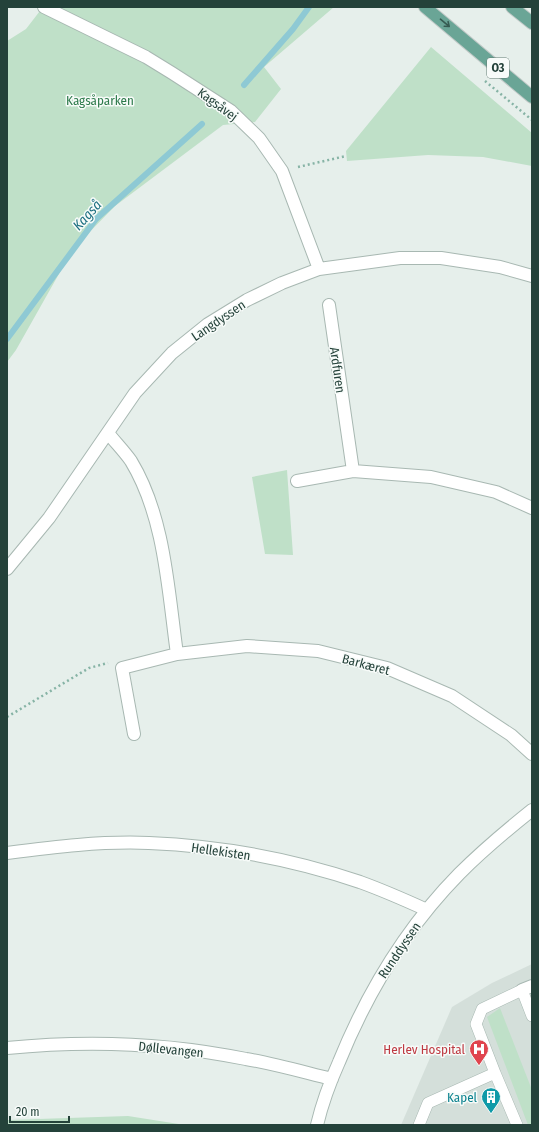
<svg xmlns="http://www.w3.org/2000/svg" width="539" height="1132" font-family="'Fira Sans Condensed',sans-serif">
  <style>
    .built { fill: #d4dfda }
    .green { fill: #bfe0c8 }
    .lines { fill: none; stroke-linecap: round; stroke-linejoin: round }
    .stream { stroke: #8ec9d4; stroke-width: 6 }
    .lane-casing { stroke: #a8b8b2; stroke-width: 12 }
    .street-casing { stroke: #a8b8b2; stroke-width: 14 }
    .primary-casing { stroke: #c2cac8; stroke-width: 14 }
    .path { stroke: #86b3a5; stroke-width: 2.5; stroke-dasharray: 2 3; stroke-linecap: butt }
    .lane { stroke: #fff; stroke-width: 11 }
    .street { stroke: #fff; stroke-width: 12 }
    .primary { stroke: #6aa596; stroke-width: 12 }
    .oneway { stroke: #365b51 }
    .labels { text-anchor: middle; stroke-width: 3; stroke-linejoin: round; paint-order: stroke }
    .shield { fill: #f7fbf9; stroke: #637a73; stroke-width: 1 }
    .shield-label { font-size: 12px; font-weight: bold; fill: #24423a }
    .park-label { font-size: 13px; fill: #2d7a4b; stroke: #f7fbf9 }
    .street-label { font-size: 13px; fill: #24423a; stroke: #f7fbf9 }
    .health-label { font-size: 13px; fill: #be3a42; stroke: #f7fbf9; text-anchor: end }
    .culture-label { font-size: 13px; fill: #0d838f; stroke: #f7fbf9; text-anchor: end }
    .water-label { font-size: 14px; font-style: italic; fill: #1c6f80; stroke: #f7fbf9 }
  </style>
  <rect width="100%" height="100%" fill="#e6efeb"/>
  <path class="built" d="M 532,964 L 532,1125 L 401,1125 L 452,1007 L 492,983 Z"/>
  <path class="green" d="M 43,7 L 334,7 L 264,67 L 281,89 L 255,122 L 223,125 L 115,206 L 73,249 L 16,350 L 7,362 L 7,41 L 26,29 Z
    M 431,47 L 532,133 L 532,166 L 483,157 L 428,155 L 347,161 L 346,151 Z
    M 287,470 L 293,555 L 265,554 L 252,477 Z
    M 500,1008 L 532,1090 L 532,1125 L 528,1125 L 487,1017 Z
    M 128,1116 L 185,1125 L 7,1125 L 8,1120 Z"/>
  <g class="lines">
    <path class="stream" d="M 244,85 L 293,29 L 309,7
      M 7,339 L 96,219 L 202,124"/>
    <g class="lane-casing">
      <path id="lane" d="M 495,1073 L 517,1125
        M 419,1125 L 428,1103 L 495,1073 L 476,1024 L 482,1009 L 522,990 L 532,1016"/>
    </g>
    <g class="street-casing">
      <path id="street" d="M 44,7 L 146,57 L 172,73 L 231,111 L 259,138 L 282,171 L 319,269
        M 329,305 L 353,471
        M 108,433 C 115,442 124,451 131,461 C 165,517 168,590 177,654
        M 297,481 L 353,471 L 431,477 L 496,492 L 532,508
        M 7,569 L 49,518 L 135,393 L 172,353 L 208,324 L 247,300 L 282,283 L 319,269 L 400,258 L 441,258 L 500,267 L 532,276
        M 134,734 L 122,668 L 177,654 L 247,646 L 318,651 L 387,668 L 452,696 L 511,735 L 532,754
        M 7,853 C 54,847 101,841 149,843 C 221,846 292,859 360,882 C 382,890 405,900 427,910
        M 522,990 L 532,986
        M 7,1048 C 86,1040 168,1043 246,1059 C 275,1064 303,1072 332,1079
        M 317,1125 C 322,1104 330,1082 339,1062 C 367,993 407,927 459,874 C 482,851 507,830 532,810"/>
    </g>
    <g class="primary-casing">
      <path id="primary" d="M 425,7 L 532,97
        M 512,7 L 532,23"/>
    </g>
    <path class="path" d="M 485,81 L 532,120
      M 298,167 L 346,156
      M 7,717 L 89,668 L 108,663"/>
    <use href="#lane" class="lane"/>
    <use href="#street" class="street"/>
    <use href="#primary" class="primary"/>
  </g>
  <defs><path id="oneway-shaft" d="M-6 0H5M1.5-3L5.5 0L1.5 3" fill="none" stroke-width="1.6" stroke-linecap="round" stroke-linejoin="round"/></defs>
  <use class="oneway" href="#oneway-shaft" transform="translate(445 23) rotate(40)"/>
  <defs>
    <g id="hospital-pin" transform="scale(1)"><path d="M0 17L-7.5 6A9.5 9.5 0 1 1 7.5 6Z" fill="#e0444e" stroke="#f7fbf9"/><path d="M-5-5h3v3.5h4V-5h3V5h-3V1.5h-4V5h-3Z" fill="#fff"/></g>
    <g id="building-pin" transform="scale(1)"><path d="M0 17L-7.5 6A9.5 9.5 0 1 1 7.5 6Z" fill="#0f9aa8" stroke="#f7fbf9"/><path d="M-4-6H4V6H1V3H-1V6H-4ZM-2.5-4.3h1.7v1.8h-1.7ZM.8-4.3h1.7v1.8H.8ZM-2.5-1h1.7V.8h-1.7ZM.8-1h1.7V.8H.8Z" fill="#fff"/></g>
  </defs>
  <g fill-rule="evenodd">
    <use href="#hospital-pin" x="479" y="1049"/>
    <use href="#building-pin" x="491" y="1097"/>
  </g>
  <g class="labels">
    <rect class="shield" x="487" y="58" width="22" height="20" rx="3"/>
    <g class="shield-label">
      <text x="498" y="72">O3</text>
    </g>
    <g class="park-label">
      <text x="100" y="105">Kagsåparken</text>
    </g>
    <g class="street-label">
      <text transform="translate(218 104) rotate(36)" y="5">Kagsåvej</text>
      <text transform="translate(218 320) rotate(-34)" y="5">Langdyssen</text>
      <text transform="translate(338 370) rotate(82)" y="5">Ardfuren</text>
      <text transform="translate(366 664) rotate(15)" y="5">Barkæret</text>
      <text transform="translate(221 851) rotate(8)" y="5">Hellekisten</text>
      <text transform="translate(399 950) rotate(-56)" y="5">Runddyssen</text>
      <text transform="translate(171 1049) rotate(6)" y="5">Døllevangen</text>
    </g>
    <g class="health-label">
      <text x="465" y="1054">Herlev Hospital</text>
    </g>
    <g class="culture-label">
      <text x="477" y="1102">Kapel</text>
    </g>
    <g class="water-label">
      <text transform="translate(87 215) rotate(-48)" y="5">Kagså</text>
    </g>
  </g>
  <rect width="539" height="1132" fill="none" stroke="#24423a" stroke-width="16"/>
  <path d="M10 1116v6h59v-6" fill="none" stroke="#24423a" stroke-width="2"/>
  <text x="16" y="1116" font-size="12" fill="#24423a" stroke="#f7fbf9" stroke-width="3" paint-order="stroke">20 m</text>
</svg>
